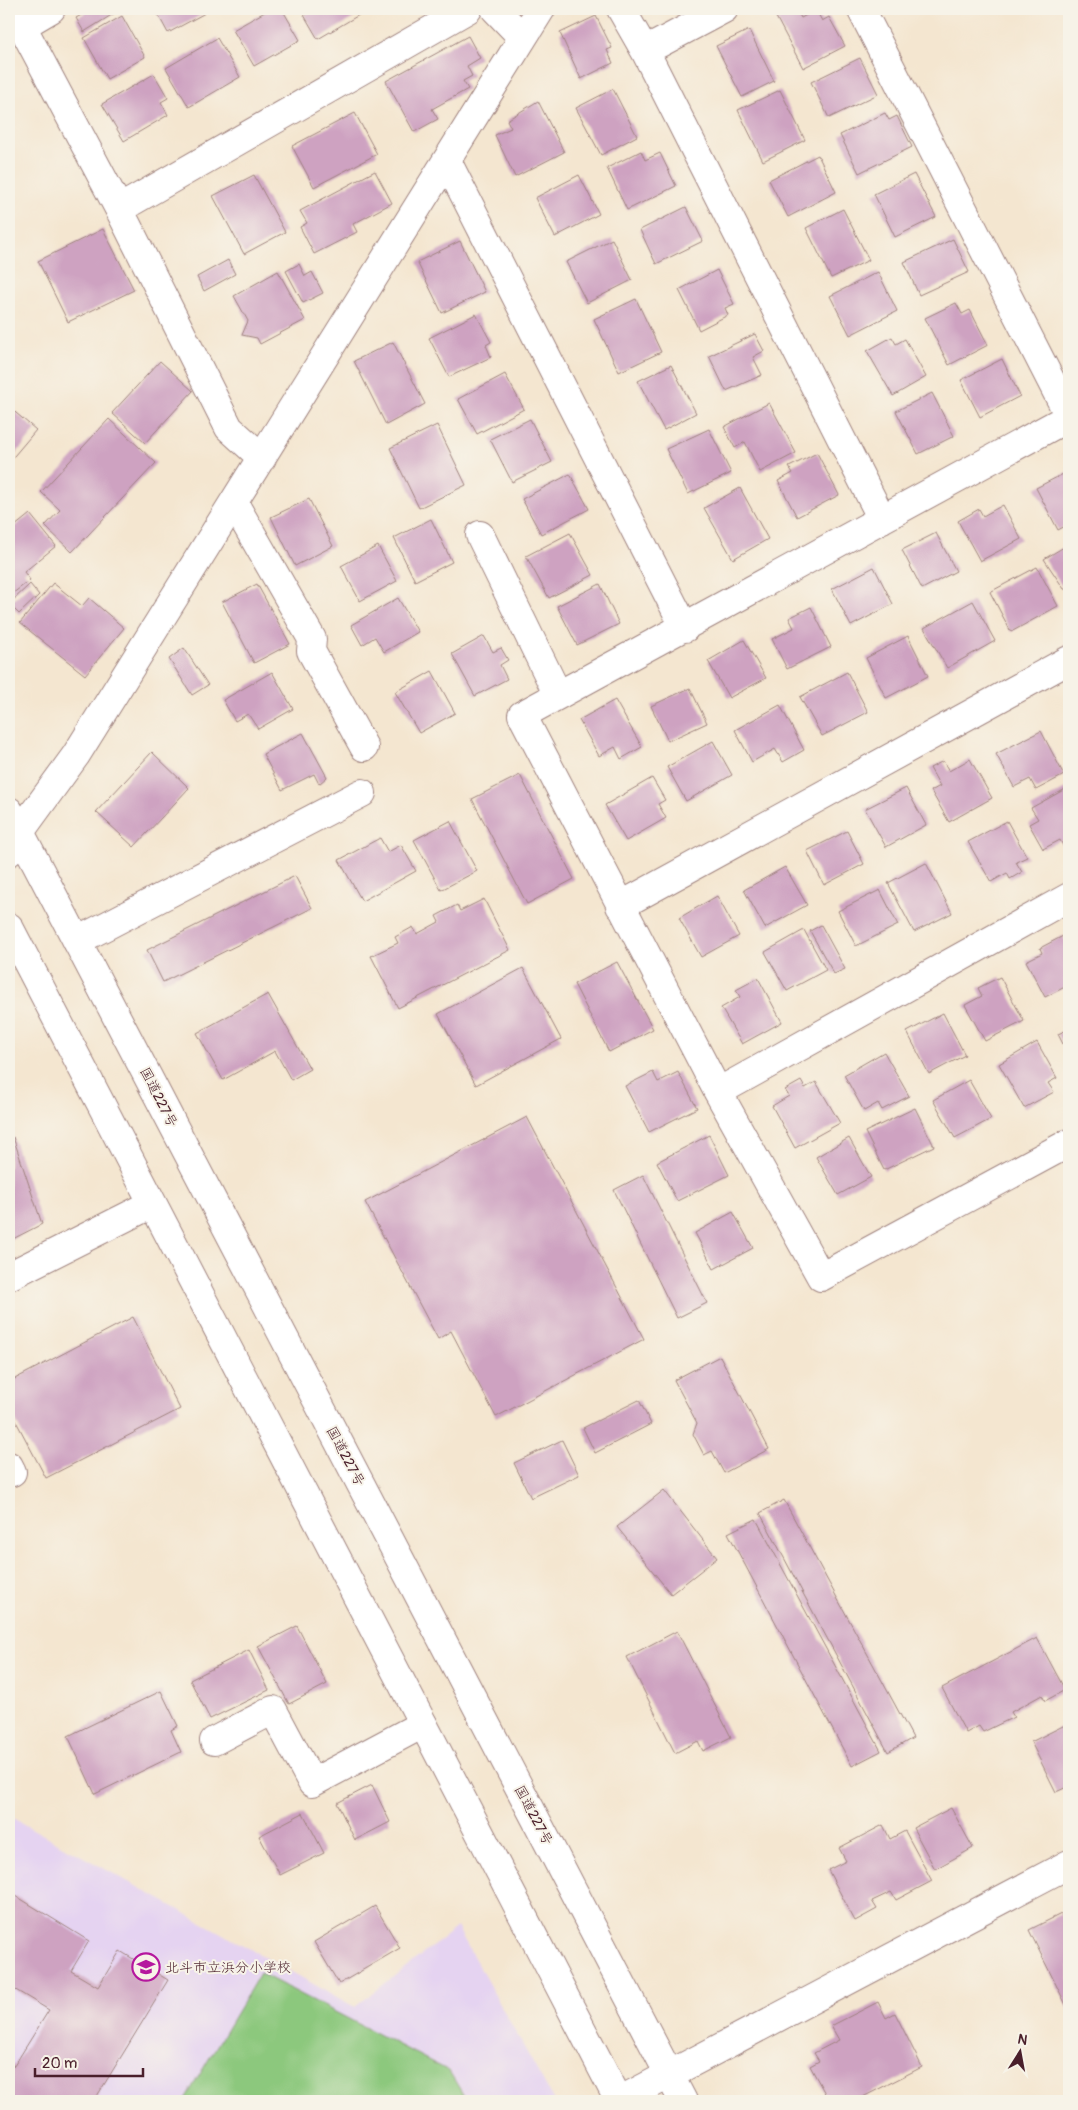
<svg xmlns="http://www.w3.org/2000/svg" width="1078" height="2110" font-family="Pangolin,'Klee One',sans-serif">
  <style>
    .built { fill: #e5d3f1 }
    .green { fill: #8cc87d; stroke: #6b7454 }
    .building { fill: #cea2c1 }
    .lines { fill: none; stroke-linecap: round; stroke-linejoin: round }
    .minor-casing { stroke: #9f827e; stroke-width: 30 }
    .highway-casing { stroke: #9f827e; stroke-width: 30 }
    .minor { stroke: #fff; stroke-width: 28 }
    .highway { stroke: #fff; stroke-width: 28 }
    .labels { text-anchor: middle; stroke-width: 4; stroke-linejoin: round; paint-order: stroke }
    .street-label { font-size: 14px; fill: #4a1f2b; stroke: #f7f3e8 }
    .poi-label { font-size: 14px; fill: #4a1f2b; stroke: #f7f3e8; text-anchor: start }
  </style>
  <rect width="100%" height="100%" fill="#f7f3e8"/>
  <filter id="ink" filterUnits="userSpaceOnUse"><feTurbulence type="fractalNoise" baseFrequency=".02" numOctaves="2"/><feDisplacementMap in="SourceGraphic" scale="10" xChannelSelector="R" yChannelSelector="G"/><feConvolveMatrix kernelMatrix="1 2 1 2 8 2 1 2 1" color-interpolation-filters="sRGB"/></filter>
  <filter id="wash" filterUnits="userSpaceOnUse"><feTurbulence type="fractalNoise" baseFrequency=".0096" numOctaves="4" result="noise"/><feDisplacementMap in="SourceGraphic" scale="20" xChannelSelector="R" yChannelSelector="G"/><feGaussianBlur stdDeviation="1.12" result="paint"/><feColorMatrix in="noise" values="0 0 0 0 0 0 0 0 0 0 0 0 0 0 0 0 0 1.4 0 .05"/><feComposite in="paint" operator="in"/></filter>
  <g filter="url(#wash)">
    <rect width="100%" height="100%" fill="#f4e6d0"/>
    <path class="built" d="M 9,1816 L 355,2007 L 457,1927 L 554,2101 L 9,2101 Z"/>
    <path class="green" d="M 260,1973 L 449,2071 L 467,2101 L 184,2101 Z"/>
    <g id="blocks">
      <path class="building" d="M 92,9 L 116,9 L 118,11 L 84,32 L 76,18 Z
        M 155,9 L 203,9 L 205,13 L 168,33 Z
        M 270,9 L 282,9 L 300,40 L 254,66 L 233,30 Z
        M 311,9 L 369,9 L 318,39 L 304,15 L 312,11 Z
        M 792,9 L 796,9 L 801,18 L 816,10 L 822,21 L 829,17 L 845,46 L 803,68 L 776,17 Z
        M 122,16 L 145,57 L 107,79 L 84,38 Z
        M 596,16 L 612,48 L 607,50 L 613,63 L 581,79 L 560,33 Z
        M 749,30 L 774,81 L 742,97 L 716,46 Z
        M 468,36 L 480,58 L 467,66 L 472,76 L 463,81 L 468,89 L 432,109 L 438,119 L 414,132 L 386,81 Z
        M 217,38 L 240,77 L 189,107 L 166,68 Z
        M 860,58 L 878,94 L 829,118 L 811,82 Z
        M 154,74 L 168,98 L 161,102 L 168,115 L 124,141 L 102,104 Z
        M 613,89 L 637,136 L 601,155 L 576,108 Z
        M 780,90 L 805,140 L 763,161 L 738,110 Z
        M 538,101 L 564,152 L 515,177 L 495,135 L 511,128 L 507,120 Z
        M 355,113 L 377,154 L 314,187 L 292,146 Z
        M 885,113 L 889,120 L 897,116 L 912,147 L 859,173 L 840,135 Z
        M 641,151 L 645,160 L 660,153 L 676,186 L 627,210 L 607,168 Z
        M 818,155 L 836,192 L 788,217 L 769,180 Z
        M 375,171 L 392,203 L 353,224 L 357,232 L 314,254 L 300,227 L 307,223 L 300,211 Z
        M 914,174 L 936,217 L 895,237 L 874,194 Z
        M 254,175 L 285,232 L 244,254 L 213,196 Z
        M 579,175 L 599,214 L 555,237 L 535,198 Z
        M 686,207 L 703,241 L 656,264 L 640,230 Z
        M 843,209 L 869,260 L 831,278 L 806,228 Z
        M 103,229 L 134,290 L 68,322 L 38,261 Z
        M 612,239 L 632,280 L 587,303 L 566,262 Z
        M 953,239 L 969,272 L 919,295 L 904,262 Z
        M 460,241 L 485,292 L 442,313 L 417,262 Z
        M 228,260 L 235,274 L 204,291 L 197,277 Z
        M 299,264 L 305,276 L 312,272 L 323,293 L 303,303 L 286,271 Z
        M 717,270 L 734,304 L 725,308 L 728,315 L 699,330 L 679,290 Z
        M 278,271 L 305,320 L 260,344 L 257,338 L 242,335 L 248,321 L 234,296 Z
        M 878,272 L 897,311 L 850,335 L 830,296 Z
        M 636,299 L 661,352 L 619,372 L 594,319 Z
        M 956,303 L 962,314 L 970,310 L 988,345 L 949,365 L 925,318 Z
        M 476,314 L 491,342 L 486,345 L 491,357 L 449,377 L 429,338 Z
        M 755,334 L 764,351 L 753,357 L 762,375 L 726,391 L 709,356 Z
        M 892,337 L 896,344 L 905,339 L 926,377 L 893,396 L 867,351 Z
        M 393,342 L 425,404 L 386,425 L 354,361 Z
        M 1002,359 L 1020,396 L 980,417 L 961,380 Z
        M 160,361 L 193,391 L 145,443 L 112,413 Z
        M 671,365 L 696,413 L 664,430 L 638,381 Z
        M 505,374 L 524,409 L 477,434 L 458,399 Z
        M 932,393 L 954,436 L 918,454 L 896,411 Z
        M 769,403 L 796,453 L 760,472 L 745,442 L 735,448 L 724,427 Z
        M 9,407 L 36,430 L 9,462 Z
        M 109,419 L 156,463 L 72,552 L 45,526 L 60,510 L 41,492 Z
        M 530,419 L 552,462 L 512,482 L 490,439 Z
        M 437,425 L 466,485 L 419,508 L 390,448 Z
        M 709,429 L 731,473 L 688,494 L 666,449 Z
        M 817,453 L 839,495 L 797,517 L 778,481 L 793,473 L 789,467 Z
        M 1067,472 L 1069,477 L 1069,524 L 1058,530 L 1036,488 Z
        M 570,474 L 589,509 L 541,534 L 522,499 Z
        M 740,488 L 768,539 L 733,559 L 704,508 Z
        M 309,499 L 333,546 L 295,566 L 271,517 Z
        M 1003,505 L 1021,539 L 980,561 L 958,521 L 979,509 L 983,516 Z
        M 30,514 L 56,546 L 24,572 L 30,580 L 12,594 L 9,590 L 9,531 Z
        M 431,519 L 452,562 L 415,581 L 394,538 Z
        M 570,533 L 593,575 L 549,598 L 526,556 Z
        M 936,533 L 956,571 L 922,589 L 902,550 Z
        M 1069,544 L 1069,590 L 1064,589 L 1044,559 Z
        M 378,546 L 397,581 L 360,601 L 341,566 Z
        M 874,567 L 893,604 L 851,626 L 832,589 Z
        M 1037,567 L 1058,606 L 1011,632 L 990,592 Z
        M 53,583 L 82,606 L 89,598 L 124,628 L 85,675 L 20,623 Z
        M 30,584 L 39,595 L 19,614 L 9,604 Z
        M 257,584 L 290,644 L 254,663 L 222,602 Z
        M 600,584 L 619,624 L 577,645 L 557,606 Z
        M 398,598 L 418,632 L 384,652 L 375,637 L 362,645 L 351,625 Z
        M 973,601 L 995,641 L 947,668 L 924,628 Z
        M 811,607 L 831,647 L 787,669 L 772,639 L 794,628 L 789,618 Z
        M 484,636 L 493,652 L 501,648 L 508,660 L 500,665 L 507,679 L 475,696 L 452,654 Z
        M 908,636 L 928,676 L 886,698 L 866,658 Z
        M 744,640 L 766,678 L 729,698 L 708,661 Z
        M 184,648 L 208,685 L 192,695 L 169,659 Z
        M 432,671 L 455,713 L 419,733 L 395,692 Z
        M 272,672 L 293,709 L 258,729 L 248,714 L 235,721 L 223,700 Z
        M 847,672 L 868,712 L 822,736 L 800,697 Z
        M 690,688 L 707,723 L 668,741 L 651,706 Z
        M 615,700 L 642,747 L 621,759 L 615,747 L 599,756 L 579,720 Z
        M 780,705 L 804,750 L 783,762 L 775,749 L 752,762 L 735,730 Z
        M 1041,731 L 1064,775 L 1036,790 L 1030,779 L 1014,787 L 996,754 Z
        M 303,733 L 327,777 L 319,784 L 314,774 L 282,790 L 263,754 Z
        M 713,741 L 732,775 L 686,801 L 667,767 Z
        M 152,752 L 189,788 L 134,847 L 96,812 Z
        M 970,759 L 992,798 L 949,822 L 931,791 L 940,786 L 930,768 L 943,761 L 949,771 Z
        M 520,775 L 574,879 L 527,904 L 472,799 Z
        M 652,778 L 665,800 L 658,804 L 666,818 L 626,841 L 605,805 Z
        M 1069,787 L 1069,857 L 1060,840 L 1043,849 L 1029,824 L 1038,819 L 1031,808 Z
        M 906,788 L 926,825 L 886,847 L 865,809 Z
        M 450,821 L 477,871 L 441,890 L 414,840 Z
        M 1007,821 L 1027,857 L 1016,862 L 1022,872 L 1010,879 L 1007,873 L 991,882 L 968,842 Z
        M 847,831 L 864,864 L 824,885 L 807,851 Z
        M 380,838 L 388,852 L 401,845 L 416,871 L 362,901 L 339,860 Z
        M 926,863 L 952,913 L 914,932 L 888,883 Z
        M 785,867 L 807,905 L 765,928 L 744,890 Z
        M 295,876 L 312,908 L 163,982 L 147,950 Z
        M 880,890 L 898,925 L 856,946 L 838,911 Z
        M 717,896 L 739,936 L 701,957 L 679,918 Z
        M 484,899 L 510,950 L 398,1008 L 371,956 L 398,943 L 395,937 L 413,927 L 417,934 L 439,922 L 436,916 L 457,905 L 460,911 Z
        M 821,925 L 845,969 L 834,974 L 810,931 Z
        M 804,930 L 826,970 L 787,991 L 765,952 Z
        M 1063,936 L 1069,947 L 1069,985 L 1045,997 L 1026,961 L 1042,953 L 1040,948 Z
        M 617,962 L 653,1029 L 609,1052 L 574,984 Z
        M 523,968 L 561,1039 L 476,1085 L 438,1014 Z
        M 1000,977 L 1024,1021 L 985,1041 L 965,1005 L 982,996 L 978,988 Z
        M 758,978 L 782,1022 L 742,1044 L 721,1008 L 740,997 L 736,990 Z
        M 268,994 L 310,1069 L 291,1080 L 275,1051 L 223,1080 L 197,1033 Z
        M 943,1013 L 965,1055 L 929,1074 L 907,1032 Z
        M 1069,1029 L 1069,1056 L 1058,1034 Z
        M 1037,1042 L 1057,1078 L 1048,1083 L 1054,1092 L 1024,1108 L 999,1064 Z
        M 884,1052 L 909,1096 L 882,1110 L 878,1103 L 864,1111 L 844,1075 Z
        M 653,1072 L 658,1082 L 678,1072 L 697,1108 L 649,1132 L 625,1086 Z
        M 969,1080 L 991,1119 L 955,1138 L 933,1100 Z
        M 801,1081 L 805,1088 L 816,1082 L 840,1123 L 795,1148 L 772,1106 L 789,1096 L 785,1090 Z
        M 915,1108 L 934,1146 L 884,1170 L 865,1132 Z
        M 527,1117 L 644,1339 L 496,1417 L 451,1331 L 438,1339 L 365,1202 Z
        M 709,1135 L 729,1175 L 677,1201 L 657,1162 Z
        M 13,1137 L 42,1224 L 9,1241 L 9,1140 Z
        M 849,1138 L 871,1177 L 838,1195 L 816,1157 Z
        M 643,1175 L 707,1303 L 677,1318 L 614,1190 Z
        M 733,1212 L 753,1248 L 714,1269 L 695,1233 Z
        M 133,1317 L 180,1409 L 46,1478 L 9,1408 L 9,1382 Z
        M 720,1356 L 769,1449 L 724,1473 L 712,1451 L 704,1455 L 693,1434 L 697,1423 L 674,1380 Z
        M 639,1400 L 651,1424 L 595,1453 L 583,1428 Z
        M 562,1440 L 579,1475 L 531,1498 L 514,1463 Z
        M 664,1490 L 717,1558 L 671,1594 L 617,1527 Z
        M 784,1500 L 913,1738 L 888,1752 L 760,1513 Z
        M 756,1519 L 881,1751 L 852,1766 L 728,1533 Z
        M 297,1626 L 327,1684 L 289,1704 L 258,1646 Z
        M 677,1631 L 731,1737 L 703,1751 L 698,1741 L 675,1753 L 627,1657 Z
        M 1037,1638 L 1065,1690 L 1045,1701 L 1042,1695 L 1011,1712 L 1014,1717 L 983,1732 L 979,1726 L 966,1733 L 942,1688 Z
        M 249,1650 L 269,1690 L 210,1719 L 190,1680 Z
        M 161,1691 L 178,1726 L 171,1730 L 181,1752 L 95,1794 L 68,1736 Z
        M 1069,1723 L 1069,1786 L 1056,1792 L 1031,1742 Z
        M 372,1785 L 390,1822 L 355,1840 L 337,1803 Z
        M 951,1808 L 973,1848 L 935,1869 L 913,1828 Z
        M 303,1813 L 324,1853 L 280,1875 L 259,1836 Z
        M 883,1825 L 890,1839 L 905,1831 L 932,1881 L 896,1900 L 891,1892 L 872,1901 L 877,1909 L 855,1921 L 828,1870 L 846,1861 L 839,1848 Z
        M 16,1896 L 89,1941 L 71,1971 L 98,1987 L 120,1951 L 168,1980 L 94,2101 L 9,2101 L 9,2062 L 14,2066 L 49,2010 L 9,1986 L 9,1908 Z
        M 375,1906 L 400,1948 L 339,1984 L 314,1942 Z
        M 1061,1914 L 1069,1930 L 1069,2011 L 1029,1930 Z
        M 878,2002 L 886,2018 L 895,2013 L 922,2067 L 855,2101 L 840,2101 L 837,2095 L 828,2099 L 810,2066 L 819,2061 L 814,2053 L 839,2040 L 831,2026 Z"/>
    </g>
  </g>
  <g filter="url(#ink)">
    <use href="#blocks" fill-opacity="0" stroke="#9f827e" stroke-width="1"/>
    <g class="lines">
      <g class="minor-casing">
        <path id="minor" d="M 13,9 L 119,209 L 229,428 L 262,458
          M 495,9 L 522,37
          M 621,9 L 645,51 L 882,519
          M 861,9 L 1069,416
          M 22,26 L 51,9
          M 645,51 L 724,9
          M 447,161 L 685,628
          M 119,209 L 468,9
          M 1069,417 L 522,715 L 718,1092 L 821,1277 L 1069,1143
          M 234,503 L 312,639 L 311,651 L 364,747
          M 480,535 L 558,695
          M 9,852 L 20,832 L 76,755 L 541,9
          M 620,906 L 1069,660
          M 77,941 L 362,793
          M 718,1092 L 1069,897
          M 9,1276 L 152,1204
          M 9,1466 L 12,1472
          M 214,1741 L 273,1710 L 312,1783 L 423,1724
          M 619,2101 L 1069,1864"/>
      </g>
      <g class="highway-casing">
        <path id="highway" d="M 9,811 L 683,2101
          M 9,927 L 619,2101"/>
      </g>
      <use href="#minor" class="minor"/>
      <use href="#highway" class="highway"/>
    </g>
  </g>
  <defs>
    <g id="school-ring" transform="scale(1.4375)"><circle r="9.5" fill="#f7f3e8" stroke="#b5179e" stroke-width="1.5"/><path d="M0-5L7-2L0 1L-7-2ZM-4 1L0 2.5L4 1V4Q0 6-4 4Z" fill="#b5179e"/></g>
  </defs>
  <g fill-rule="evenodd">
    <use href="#school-ring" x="146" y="1967"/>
  </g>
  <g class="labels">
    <g class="street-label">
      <text transform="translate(159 1097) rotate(63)" y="5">国道227号</text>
      <text transform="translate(346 1456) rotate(62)" y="5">国道227号</text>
      <text transform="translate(534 1815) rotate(62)" y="5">国道227号</text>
    </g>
    <g class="poi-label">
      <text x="165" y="1972">北斗市立浜分小学校</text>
    </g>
  </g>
  <rect width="1078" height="2110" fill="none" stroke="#f7f3e8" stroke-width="30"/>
  <g transform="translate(1020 2052) rotate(11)" stroke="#f7f3e8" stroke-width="4" paint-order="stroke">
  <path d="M0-4L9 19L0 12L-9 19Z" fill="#4a1f2b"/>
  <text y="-8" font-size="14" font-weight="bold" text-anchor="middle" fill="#4a1f2b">N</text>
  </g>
  <path d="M35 2068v8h108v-8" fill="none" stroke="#4a1f2b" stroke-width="2.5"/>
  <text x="42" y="2068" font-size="15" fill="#4a1f2b" stroke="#f7f3e8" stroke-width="4" paint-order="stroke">20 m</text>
</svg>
